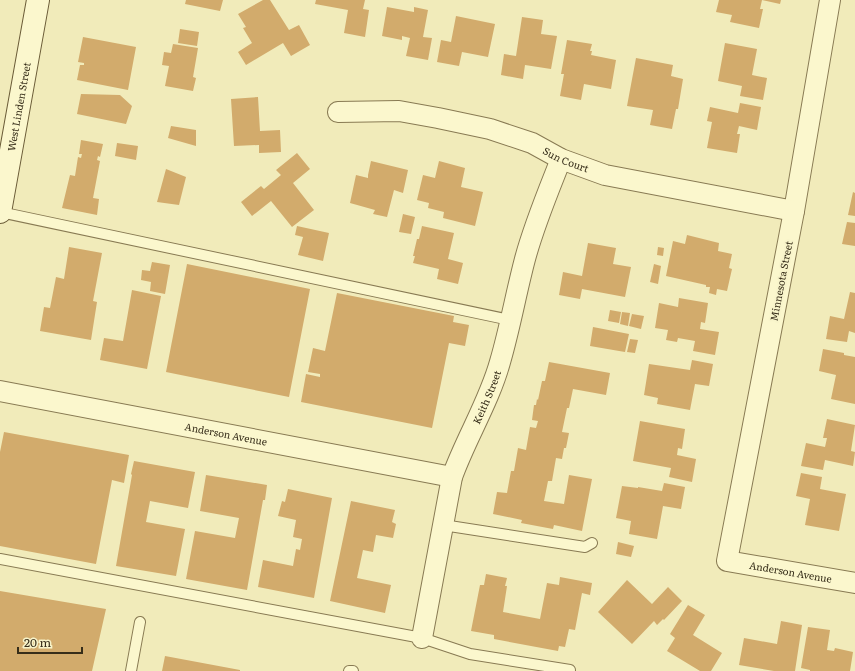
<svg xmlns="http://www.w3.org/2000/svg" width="855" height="671" font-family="Literata,serif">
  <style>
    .building { fill: #d2ab6c }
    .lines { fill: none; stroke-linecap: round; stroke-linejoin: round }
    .lane-casing { stroke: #887a53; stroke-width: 12 }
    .street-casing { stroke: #887a53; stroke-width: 22 }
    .secondary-casing { stroke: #6a5b37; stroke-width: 24 }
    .lane { stroke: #fbf7cd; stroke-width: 10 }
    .street { stroke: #fbf7cd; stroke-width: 20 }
    .secondary { stroke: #fbf7cd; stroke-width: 22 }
    .labels { text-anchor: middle; stroke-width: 4; stroke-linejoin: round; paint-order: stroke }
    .street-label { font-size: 10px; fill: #362d19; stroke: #f8f4ca }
  </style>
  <rect width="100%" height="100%" fill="#f1ebba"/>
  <path class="building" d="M 186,0 L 223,0 L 220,11 L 185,4 Z
    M 263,0 L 270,0 L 289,30 L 299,25 L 310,45 L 291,56 L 283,43 L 246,65 L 238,52 L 252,43 L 243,28 L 246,27 L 238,14 Z
    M 316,0 L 365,0 L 363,9 L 369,10 L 365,37 L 344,33 L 348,10 L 315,4 Z
    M 719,0 L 762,0 L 760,9 L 763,9 L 759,28 L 730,22 L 732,15 L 716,12 Z
    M 762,0 L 781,0 L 780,4 Z
    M 387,7 L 414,12 L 414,7 L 428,10 L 423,37 L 432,38 L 428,60 L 406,56 L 410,38 L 402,36 L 402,40 L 382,36 Z
    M 456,16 L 495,24 L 488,57 L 462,52 L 459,66 L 437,62 L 441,40 L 451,42 Z
    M 522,17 L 543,20 L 541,34 L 557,36 L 551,69 L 525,65 L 523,79 L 501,75 L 504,54 L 516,56 Z
    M 180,29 L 199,32 L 197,46 L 178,43 Z
    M 83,37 L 136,47 L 128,90 L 77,80 L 80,65 L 84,65 L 84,63 L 78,62 Z
    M 567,40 L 592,44 L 590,51 L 592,51 L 591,55 L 616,60 L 611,89 L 584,84 L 581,100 L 560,96 L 564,74 L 561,74 Z
    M 725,43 L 757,49 L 752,75 L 767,78 L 763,100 L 740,96 L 742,86 L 718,81 Z
    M 173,44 L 198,48 L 193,77 L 196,78 L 193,91 L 165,86 L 169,66 L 162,65 L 164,52 L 171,53 Z
    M 636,58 L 673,65 L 671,76 L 683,79 L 678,109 L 676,109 L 672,129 L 650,125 L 653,110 L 627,106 Z
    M 81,94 L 120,95 L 132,106 L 126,124 L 77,114 Z
    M 258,97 L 260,131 L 280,130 L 281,152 L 259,153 L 259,145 L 234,146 L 231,99 Z
    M 740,103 L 761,107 L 757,130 L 739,126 L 737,134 L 740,134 L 737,153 L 707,148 L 712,122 L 707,121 L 710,107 L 738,113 Z
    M 171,126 L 196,130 L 196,146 L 168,138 Z
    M 81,140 L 103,144 L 100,157 L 98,156 L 97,160 L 100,161 L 93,198 L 99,199 L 97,215 L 62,208 L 70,175 L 75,176 L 78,157 L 81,158 L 82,154 L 79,154 Z
    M 117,143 L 138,146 L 136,160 L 115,156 Z
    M 297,153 L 310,169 L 293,183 L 314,210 L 292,227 L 271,201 L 252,216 L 241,202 L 261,186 L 264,189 L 281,175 L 276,170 Z
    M 371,161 L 408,170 L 403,193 L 394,190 L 387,217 L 373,214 L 375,210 L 350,203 L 356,175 L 368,178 L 368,175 Z
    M 439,161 L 465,168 L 461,187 L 483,192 L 475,226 L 443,218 L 444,212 L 428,208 L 429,203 L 417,200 L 423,175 L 435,178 Z
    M 166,169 L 186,177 L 179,205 L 157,202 Z
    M 853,192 L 855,193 L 855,216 L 848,215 Z
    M 403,214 L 415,217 L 411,234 L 399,232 Z
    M 847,222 L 855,223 L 855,246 L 842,244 Z
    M 297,226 L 329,233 L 323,261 L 298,255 L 303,237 L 295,235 Z
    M 422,226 L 454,233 L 448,259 L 463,263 L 458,284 L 437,279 L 439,269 L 413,263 L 415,256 L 413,256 L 417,239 L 419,239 Z
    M 687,235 L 719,243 L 718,251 L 732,254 L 729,268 L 732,269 L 727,291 L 717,289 L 716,295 L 709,293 L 710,287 L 706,287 L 706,285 L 666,276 L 673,241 L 685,244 Z
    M 588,243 L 616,248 L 613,264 L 631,267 L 625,297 L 582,289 L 580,299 L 559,295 L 563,272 L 582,276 Z
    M 69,247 L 102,253 L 93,301 L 97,302 L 91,340 L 40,331 L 44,307 L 50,308 L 56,277 L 64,279 Z
    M 658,247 L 664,248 L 663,256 L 657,255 Z
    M 152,262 L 170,265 L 165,294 L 150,291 L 151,282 L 141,280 L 142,270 L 150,271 Z
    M 187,264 L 310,289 L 289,397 L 166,372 Z
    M 654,264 L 661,266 L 658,284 L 650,282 Z
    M 132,290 L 161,296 L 147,369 L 100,360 L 104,338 L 123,341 Z
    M 850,292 L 855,293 L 855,333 L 849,331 L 847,342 L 826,339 L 830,316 L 844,319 Z
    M 337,293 L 454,316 L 453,322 L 469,325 L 465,346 L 449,343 L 432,428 L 301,402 L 306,374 L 320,377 L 320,374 L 308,372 L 313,348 L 325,351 Z
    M 679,298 L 708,303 L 705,323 L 701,322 L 700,329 L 719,332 L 715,355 L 693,351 L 695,341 L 678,338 L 677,342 L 666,340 L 668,330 L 655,328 L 659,303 L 678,307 Z
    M 610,310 L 621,312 L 619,323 L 608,321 Z
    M 622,312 L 630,313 L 628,326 L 620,324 Z
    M 632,314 L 644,316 L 641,329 L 629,326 Z
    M 593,327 L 629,334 L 625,352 L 590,346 Z
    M 630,339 L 638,340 L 635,353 L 627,352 Z
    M 823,349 L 844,353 L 844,355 L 855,357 L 855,404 L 831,399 L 836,375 L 819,371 Z
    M 692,360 L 713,364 L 709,386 L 695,384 L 690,410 L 657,404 L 658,398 L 644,395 L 649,364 L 690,370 Z
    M 549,362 L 610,373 L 606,395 L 573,389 L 569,408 L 567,408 L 562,432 L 569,433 L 566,448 L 564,448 L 562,459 L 556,458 L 552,481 L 548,481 L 544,501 L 564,504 L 569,475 L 592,479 L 582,531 L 554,525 L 553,529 L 521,523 L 522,520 L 493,514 L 497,492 L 507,493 L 511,471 L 514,471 L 518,448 L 526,450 L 530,427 L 536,428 L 538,421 L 532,420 L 534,405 L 536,405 L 537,399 L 538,400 L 542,381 L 545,381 Z
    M 827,419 L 855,425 L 851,451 L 855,452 L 853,466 L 825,460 L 823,470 L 801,466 L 806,443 L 825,447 L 827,438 L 823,438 Z
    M 640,421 L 685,429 L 682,449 L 678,448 L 677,455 L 696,459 L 692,482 L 669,477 L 671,468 L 633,461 Z
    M 4,432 L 129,455 L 124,483 L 112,480 L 96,564 L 0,546 L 0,452 Z
    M 134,461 L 195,472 L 188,508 L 150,501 L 146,522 L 185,529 L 176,576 L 116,566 L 132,475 L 131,474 Z
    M 801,473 L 822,477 L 820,489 L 846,494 L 839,531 L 805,525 L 810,499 L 796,496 Z
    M 206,475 L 267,485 L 265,500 L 263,500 L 247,590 L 186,579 L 195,531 L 235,538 L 239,518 L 200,511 Z
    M 664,483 L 685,487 L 681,509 L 663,506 L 657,539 L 629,534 L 631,521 L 616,518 L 622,486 L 638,488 L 638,487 L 662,491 Z
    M 288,489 L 332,498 L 314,598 L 258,587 L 263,560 L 293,566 L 296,549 L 300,550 L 302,539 L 293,537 L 296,520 L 278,516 L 282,501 L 285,502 Z
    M 351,501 L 395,510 L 392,522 L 396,524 L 393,538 L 376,535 L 373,552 L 363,550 L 357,578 L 391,585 L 385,613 L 330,601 Z
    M 618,542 L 634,546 L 631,557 L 616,554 Z
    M 486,574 L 507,578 L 505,586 L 507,586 L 503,612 L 540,619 L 547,583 L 559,585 L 560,577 L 592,583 L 590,595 L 582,593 L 575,630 L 569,629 L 565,647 L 559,646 L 558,651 L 494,639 L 494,635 L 471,631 L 480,585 L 484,585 Z
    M 627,580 L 652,604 L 668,587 L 682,601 L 664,620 L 663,619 L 657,625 L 654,621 L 632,644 L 598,612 Z
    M 0,591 L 106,609 L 92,671 L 0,671 Z
    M 688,605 L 705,615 L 693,635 L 722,653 L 711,671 L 700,671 L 667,651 L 675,638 L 670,634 Z
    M 781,621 L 802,625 L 795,671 L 774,671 L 739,665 L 744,638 L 777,644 Z
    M 808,627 L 830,630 L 827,650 L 834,651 L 835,648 L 853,652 L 850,671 L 810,671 L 810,670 L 801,668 Z
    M 165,656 L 240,670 L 240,671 L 162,671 Z"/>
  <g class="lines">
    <g class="lane-casing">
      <path id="lane" d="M 0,212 L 510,320
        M 443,525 L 585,547 L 592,543
        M 0,559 L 422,638 L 470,654 L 570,670
        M 131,671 L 140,622
        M 349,671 L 353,671"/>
    </g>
    <g class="street-casing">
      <g id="street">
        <path id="s1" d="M 830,0 L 794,211 L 727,561 L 855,583"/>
        <path id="s2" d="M 338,112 L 399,111 L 438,118 L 490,129 L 532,143 L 561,159 L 605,175 L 794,211"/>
        <path id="s3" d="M 0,391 L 452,477"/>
        <path id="s4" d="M 422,638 L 452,477 C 466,438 489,402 500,362 C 510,328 516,293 525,259 C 534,225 548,192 561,159"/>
      </g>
    </g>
    <g class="secondary-casing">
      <g id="secondary">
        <path id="s5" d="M 0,212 L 38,0"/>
      </g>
    </g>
    <use href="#lane" class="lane"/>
    <use href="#street" class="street"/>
    <use href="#secondary" class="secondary"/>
  </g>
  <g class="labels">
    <g class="street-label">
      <text dy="4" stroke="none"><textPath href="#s5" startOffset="107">West Linden Street</textPath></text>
      <text dy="4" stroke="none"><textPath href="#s2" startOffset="236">Sun Court</textPath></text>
      <text transform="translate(781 281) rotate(-79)" y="4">Minnesota Street</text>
      <text dy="4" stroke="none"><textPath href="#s4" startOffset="251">Keith Street</textPath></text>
      <text dy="4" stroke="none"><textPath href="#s3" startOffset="230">Anderson Avenue</textPath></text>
      <text dy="4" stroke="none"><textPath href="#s1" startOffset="635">Anderson Avenue</textPath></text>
    </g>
  </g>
  <path d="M18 647v6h64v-6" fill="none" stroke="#362d19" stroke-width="2"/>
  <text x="24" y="647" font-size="12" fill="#362d19" stroke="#f8f4ca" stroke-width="3" paint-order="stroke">20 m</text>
</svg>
